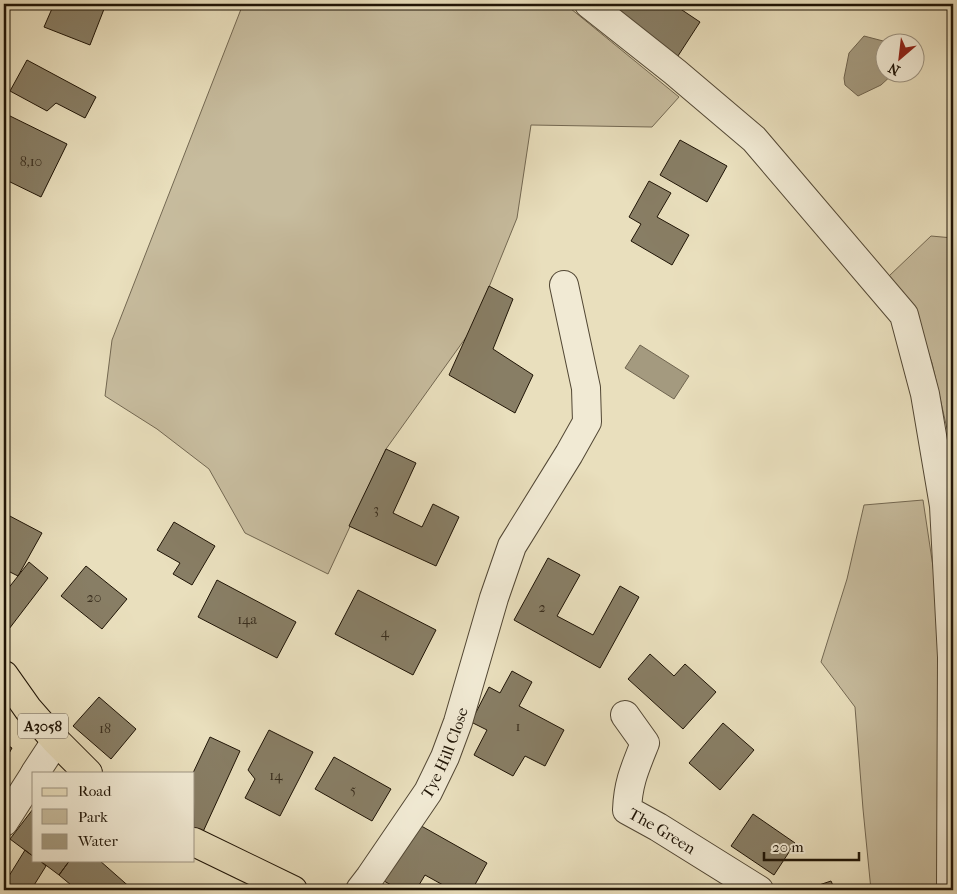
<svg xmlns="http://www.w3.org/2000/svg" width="957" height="894" font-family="'IM FELL French Canon',serif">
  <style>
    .green { fill: #c7bc9e; stroke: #736852 }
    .water { fill: #a49a7f; stroke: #6f644f }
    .building { fill: #887e65; stroke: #1f1406 }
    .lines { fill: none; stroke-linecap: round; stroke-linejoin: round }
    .minor-casing { stroke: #524734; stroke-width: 30 }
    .major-casing { stroke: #1f1406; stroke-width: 30 }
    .minor { stroke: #f1ead4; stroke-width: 28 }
    .major { stroke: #e9dfbd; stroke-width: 28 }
    .labels { text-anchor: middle; stroke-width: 4; stroke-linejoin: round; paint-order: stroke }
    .number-label { font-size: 14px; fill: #392e1e }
    .shield { fill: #f1ead4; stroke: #5e5444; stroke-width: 1 }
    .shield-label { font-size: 15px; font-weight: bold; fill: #1f1406 }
    .street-label { font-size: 16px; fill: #1f1406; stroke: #f1ead4 }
  </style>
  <rect width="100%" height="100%" fill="#e9dfbd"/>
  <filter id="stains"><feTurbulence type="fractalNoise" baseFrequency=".004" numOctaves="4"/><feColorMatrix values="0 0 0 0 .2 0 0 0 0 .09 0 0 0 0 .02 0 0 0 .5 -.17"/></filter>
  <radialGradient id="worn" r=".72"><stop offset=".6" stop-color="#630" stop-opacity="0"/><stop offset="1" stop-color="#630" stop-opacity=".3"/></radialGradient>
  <path class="green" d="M 243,4 L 565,4 L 679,97 L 652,127 L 531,125 L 517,218 L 472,329 L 386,449 L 328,574 L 245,533 L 209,469 L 157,429 L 105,396 L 112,340 Z
    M 931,236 L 953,238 L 953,455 L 932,363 L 916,316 L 889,276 Z
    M 923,500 L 941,620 L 943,890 L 871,890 L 863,809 L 855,707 L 821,662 L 847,579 L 864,505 Z"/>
  <path class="water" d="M 864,36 L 887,42 L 884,42 L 884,72 L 894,73 L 881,85 L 858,96 L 845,85 L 844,78 L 849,53 Z
    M 640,345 L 689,376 L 674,399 L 625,368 Z"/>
  <path class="building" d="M 54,4 L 106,4 L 90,45 L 44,27 Z
    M 614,4 L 673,4 L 700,22 L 676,59 L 608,12 Z
    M 27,60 L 96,97 L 85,118 L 56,103 L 47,111 L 10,91 Z
    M 8,115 L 67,144 L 41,197 L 4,179 L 4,123 Z
    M 680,140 L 727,166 L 707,202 L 660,175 Z
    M 649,181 L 671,193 L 657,217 L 689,235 L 672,265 L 631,241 L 641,224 L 629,217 Z
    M 489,286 L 513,299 L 493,349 L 533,375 L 515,413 L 449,375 Z
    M 386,449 L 416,463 L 393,513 L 422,527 L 433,504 L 459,517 L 436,566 L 349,526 Z
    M 6,514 L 42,533 L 18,576 L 4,569 L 4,517 Z
    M 174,522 L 215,546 L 192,585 L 173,574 L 180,563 L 157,550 Z
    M 548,558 L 580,575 L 557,616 L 593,635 L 620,586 L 639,597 L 600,668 L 514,620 Z
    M 29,562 L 48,578 L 9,629 L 4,625 L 4,587 L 7,590 Z
    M 86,566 L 127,599 L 102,629 L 61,596 Z
    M 217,580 L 296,622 L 277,658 L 198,617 Z
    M 358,590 L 436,630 L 413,675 L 335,634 Z
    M 650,654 L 674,676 L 685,664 L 716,692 L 683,729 L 628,679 Z
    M 512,671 L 532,682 L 519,706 L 564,730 L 545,766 L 525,756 L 513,776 L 474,755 L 487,730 L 471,722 L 489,687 L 500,693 Z
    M 99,697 L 136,729 L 111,759 L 73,726 Z
    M 723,723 L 754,750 L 720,790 L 689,763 Z
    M 269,730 L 313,752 L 280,816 L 245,798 L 255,779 L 248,770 Z
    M 210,737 L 240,751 L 202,834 L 194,830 L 193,773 Z
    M 4,743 L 12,748 L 4,762 Z
    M 334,757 L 391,789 L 372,821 L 315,789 Z
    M 33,809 L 34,809 L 34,857 L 10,839 Z
    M 753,814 L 795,843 L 774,875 L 731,846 Z
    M 416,823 L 487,863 L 472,890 L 452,890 L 425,875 L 416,890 L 400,890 L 384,881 Z
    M 25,850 L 34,857 L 34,860 L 39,860 L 46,866 L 31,890 L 4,890 L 4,884 Z
    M 39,860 L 70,860 L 59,875 Z
    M 70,860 L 99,860 L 133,890 L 77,890 L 59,875 Z
    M 831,881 L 835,890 L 817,890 L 816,886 Z"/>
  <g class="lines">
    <g class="minor-casing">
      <g id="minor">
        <path d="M 589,4 L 675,72 L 754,139 L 904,315 L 925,394 L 944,506 L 952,657 L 951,890"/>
        <path id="s1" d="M 625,715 L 645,743 C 635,768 628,783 627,810 L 658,827 L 759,890"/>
        <path d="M 35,773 L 56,741"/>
        <path d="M 4,822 L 34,775"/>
        <path id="s2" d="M 360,890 L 370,877 L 428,792 L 445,757 L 458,722 L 494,598 L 512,546 L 569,454 L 587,422 L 586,388 L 564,285"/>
      </g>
    </g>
    <g class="major-casing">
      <path id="major" d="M 4,675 L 28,709 L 56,741 L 88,773
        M 194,842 L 293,890"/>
    </g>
    <use href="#minor" class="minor"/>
    <use href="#major" class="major"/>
  </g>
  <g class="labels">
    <g class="number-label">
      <text x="31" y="166">8,10</text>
      <text x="376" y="514">3</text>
      <text x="94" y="602">20</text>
      <text x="542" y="612">2</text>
      <text x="247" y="624">14a</text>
      <text x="385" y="637">4</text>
      <text x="518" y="731">1</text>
      <text x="105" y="733">18</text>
      <text x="276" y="780">14</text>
      <text x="353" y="794">5</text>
    </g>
    <rect class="shield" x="18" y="713.5" width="50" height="25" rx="4"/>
    <g class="shield-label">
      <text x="43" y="731">A3058</text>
    </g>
    <g class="street-label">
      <text dy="6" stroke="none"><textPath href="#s2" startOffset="162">Tye Hill Close</textPath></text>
      <text dy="6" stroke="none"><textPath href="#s1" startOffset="145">The Green</textPath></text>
    </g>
  </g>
  <rect width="957" height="894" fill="none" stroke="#e9dfbd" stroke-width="20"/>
  <rect x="5" y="5" width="947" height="884" fill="none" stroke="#1f1406" stroke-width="2.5"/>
  <rect x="10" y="10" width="937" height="874" fill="none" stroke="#1f1406"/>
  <rect x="32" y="772" width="162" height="90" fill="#f1ead4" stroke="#9d9482"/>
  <rect x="42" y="788" width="25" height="8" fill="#e9dfbd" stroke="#9d9482"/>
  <text x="78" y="796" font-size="15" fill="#1f1406">Road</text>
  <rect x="42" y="809" width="25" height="15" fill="#c7bc9e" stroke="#9d9482"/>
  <text x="78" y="822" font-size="15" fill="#1f1406">Park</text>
  <rect x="42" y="834" width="25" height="15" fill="#a49a7f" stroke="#9d9482"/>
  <text x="78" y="846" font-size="15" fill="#1f1406">Water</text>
  <g transform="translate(900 58) rotate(208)"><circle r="24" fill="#f1ead4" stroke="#9d9482"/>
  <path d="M0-4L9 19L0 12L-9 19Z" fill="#8f2418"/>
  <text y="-8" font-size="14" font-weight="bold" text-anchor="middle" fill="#1f1406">N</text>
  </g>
  <path d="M764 852v8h95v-8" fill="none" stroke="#1f1406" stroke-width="2.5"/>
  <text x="772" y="852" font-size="15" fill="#1f1406" stroke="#f1ead4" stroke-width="4" paint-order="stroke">20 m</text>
  <rect width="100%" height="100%" filter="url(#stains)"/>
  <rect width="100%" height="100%" fill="url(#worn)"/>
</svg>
